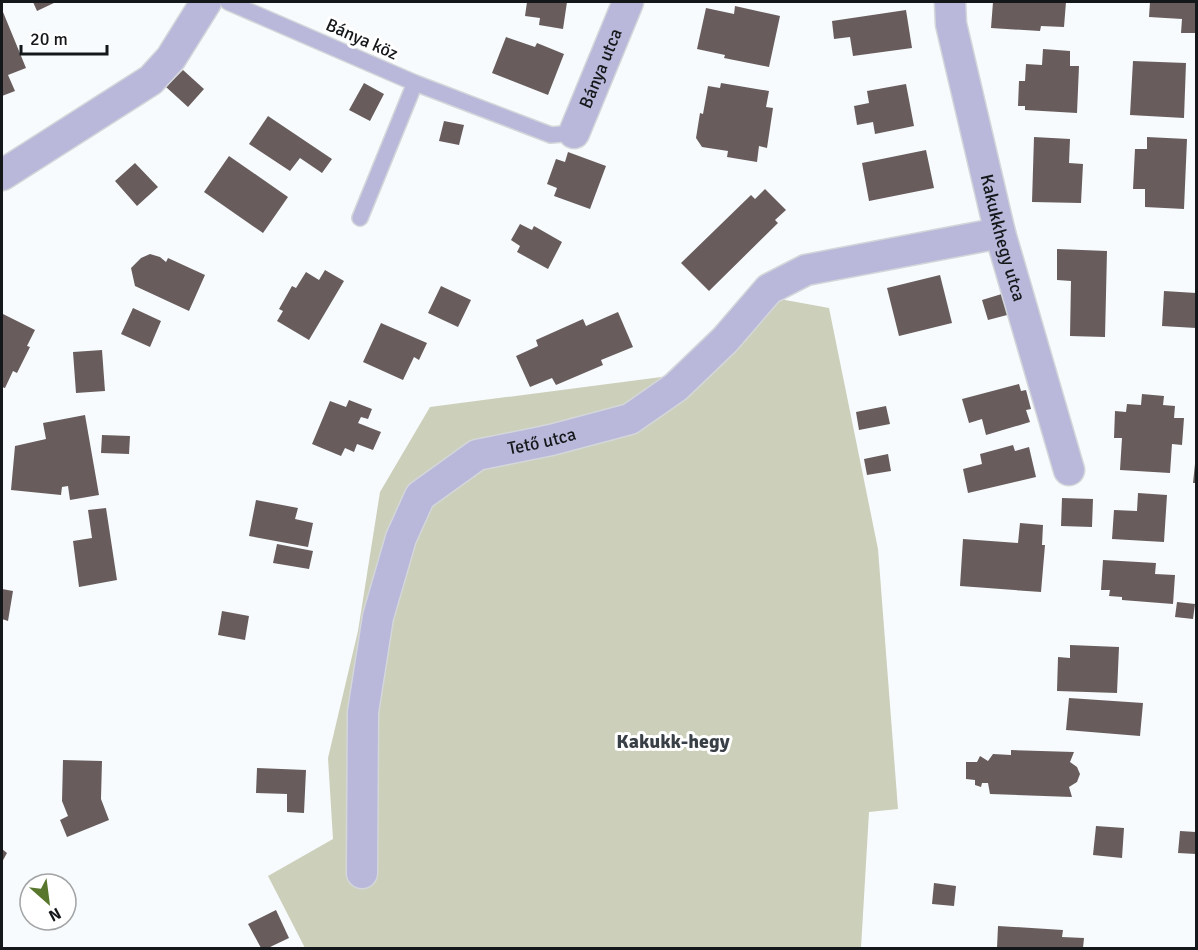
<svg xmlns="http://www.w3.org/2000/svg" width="1198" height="950" font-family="Signika,sans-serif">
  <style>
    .green { fill: #cccfb9 }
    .building { fill: #685d5c }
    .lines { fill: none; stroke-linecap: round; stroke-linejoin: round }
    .service-casing { stroke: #d3d7da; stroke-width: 18 }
    .minor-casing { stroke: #d3d7da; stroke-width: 33 }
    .service { stroke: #b9b8da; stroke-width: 15 }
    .minor { stroke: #b9b8da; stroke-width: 30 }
    .labels { text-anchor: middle; stroke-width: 6; stroke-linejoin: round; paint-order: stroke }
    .street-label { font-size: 18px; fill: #15181b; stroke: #fff }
    .neighbourhood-label { font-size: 20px; font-weight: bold; fill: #383f46; stroke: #fff }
  </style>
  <rect width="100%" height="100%" fill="#f7fbfe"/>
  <path class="green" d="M 747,293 L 829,308 L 878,549 L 898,809 L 869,812 L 861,948 L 305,948 L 268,876 L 333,839 L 328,758 L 358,631 L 380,492 L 430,407 L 669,376 Z"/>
  <path class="building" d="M 33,2 L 56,2 L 37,11 Z
    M 527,2 L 567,2 L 563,29 L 539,25 L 540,18 L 525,16 Z
    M 993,2 L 1066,2 L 1064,27 L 1041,26 L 1040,31 L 991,28 Z
    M 1150,2 L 1196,2 L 1196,33 L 1181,33 L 1182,19 L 1149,17 Z
    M 735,6 L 780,16 L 769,67 L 724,58 L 725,55 L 697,49 L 706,8 L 734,14 Z
    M 906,10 L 912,48 L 853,56 L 850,37 L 834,39 L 832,21 Z
    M 3,12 L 26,68 L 8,75 L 15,91 L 2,96 L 2,13 Z
    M 506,37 L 535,47 L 537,43 L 564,54 L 548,95 L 492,73 Z
    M 1043,49 L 1070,51 L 1070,66 L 1079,66 L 1077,113 L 1025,110 L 1025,106 L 1018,106 L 1019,81 L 1025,81 L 1026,64 L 1042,65 Z
    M 1133,61 L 1186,63 L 1184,118 L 1130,115 Z
    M 183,70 L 204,89 L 188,107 L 166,87 Z
    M 364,83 L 384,94 L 370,121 L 349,110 Z
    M 721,83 L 769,91 L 766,107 L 773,108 L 767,148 L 759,146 L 757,162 L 727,157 L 728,151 L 702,147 L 696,138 L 700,113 L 703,114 L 708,86 L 720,88 Z
    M 906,84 L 914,126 L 875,134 L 873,122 L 857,125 L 854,106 L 869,103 L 867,91 Z
    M 268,116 L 332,159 L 322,173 L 300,158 L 290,171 L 249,144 Z
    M 444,121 L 464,125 L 459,145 L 439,141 Z
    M 1034,137 L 1070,139 L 1069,163 L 1083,164 L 1081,203 L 1032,202 Z
    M 1147,137 L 1187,139 L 1184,209 L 1145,207 L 1145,189 L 1133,189 L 1135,149 L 1147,149 Z
    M 926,150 L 934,188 L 869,201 L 862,163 Z
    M 568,152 L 606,166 L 590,209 L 554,196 L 557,188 L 547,184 L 556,159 L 565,162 Z
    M 229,156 L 288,197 L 263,233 L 204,192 Z
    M 135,163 L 158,187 L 137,206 L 115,181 Z
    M 765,189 L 786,210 L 775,220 L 778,223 L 709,291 L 681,263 L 751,195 L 755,199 Z
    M 520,224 L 532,230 L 534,226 L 562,242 L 548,269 L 517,252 L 520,246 L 511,240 Z
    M 1057,249 L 1107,251 L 1105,337 L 1070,336 L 1071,281 L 1057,280 Z
    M 150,254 L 160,257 L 166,262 L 168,258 L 205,275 L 189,311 L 135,286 L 131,268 L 141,258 Z
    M 325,270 L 344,281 L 309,340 L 277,321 L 283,311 L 279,309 L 292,286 L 296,288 L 306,272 L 319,280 Z
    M 940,275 L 952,323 L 899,336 L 887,288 Z
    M 441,286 L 471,300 L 458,327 L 428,313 Z
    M 1164,291 L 1196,293 L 1196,328 L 1162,326 Z
    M 1005,293 L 1011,314 L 988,320 L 982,300 Z
    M 133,308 L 161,321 L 150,347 L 121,334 Z
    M 618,312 L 633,347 L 601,360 L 603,365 L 556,385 L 552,378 L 530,387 L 516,356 L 538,346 L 536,340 L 583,319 L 586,326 Z
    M 3,314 L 35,330 L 27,346 L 30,347 L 17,373 L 13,371 L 5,388 L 2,387 Z
    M 381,323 L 427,343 L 419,360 L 414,357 L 403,380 L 363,362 Z
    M 102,350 L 105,391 L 76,393 L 73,352 Z
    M 1019,384 L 1021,391 L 1026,390 L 1031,409 L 1026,410 L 1030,422 L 986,435 L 982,419 L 969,423 L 962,399 Z
    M 1142,394 L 1164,396 L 1163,405 L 1175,406 L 1174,418 L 1184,418 L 1182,445 L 1172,444 L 1170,473 L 1120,470 L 1122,438 L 1114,438 L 1115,411 L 1126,412 L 1127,404 L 1141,405 Z
    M 349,400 L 372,409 L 368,419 L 361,417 L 358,423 L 381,432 L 373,450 L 357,444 L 354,452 L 345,448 L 341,456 L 312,444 L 330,401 L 346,407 Z
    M 886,406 L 890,424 L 859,430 L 856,412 Z
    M 85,415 L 99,495 L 70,500 L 68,486 L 62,487 L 61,495 L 11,490 L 15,446 L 46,439 L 43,423 Z
    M 102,435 L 130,436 L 129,454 L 101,453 Z
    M 1013,445 L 1015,451 L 1029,447 L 1036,477 L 968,493 L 963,469 L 982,464 L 980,454 Z
    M 888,454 L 891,471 L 867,475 L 864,459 Z
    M 1195,464 L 1196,464 L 1196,483 L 1193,483 Z
    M 1138,493 L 1167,495 L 1164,542 L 1112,539 L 1114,510 L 1137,511 Z
    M 1062,498 L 1093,499 L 1092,527 L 1061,526 Z
    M 256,500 L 298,508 L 295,519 L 313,523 L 308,547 L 249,536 Z
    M 106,508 L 117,580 L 79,587 L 73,541 L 92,538 L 88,510 Z
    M 1020,523 L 1043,525 L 1042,545 L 1045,545 L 1041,592 L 960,586 L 963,539 L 1018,543 Z
    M 277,544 L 313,551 L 309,569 L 273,563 Z
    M 1103,560 L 1156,563 L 1155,574 L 1175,575 L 1173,604 L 1122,600 L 1122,597 L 1109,596 L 1110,590 L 1101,590 Z
    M 2,589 L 13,591 L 8,621 L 2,619 Z
    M 1177,602 L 1195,604 L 1193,619 L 1175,617 Z
    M 222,611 L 249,616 L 245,640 L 218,635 Z
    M 1070,645 L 1119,647 L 1117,693 L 1057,691 L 1058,657 L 1070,658 Z
    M 1069,698 L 1143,703 L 1140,736 L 1066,730 Z
    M 1011,750 L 1074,752 L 1070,762 L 1077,767 L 1080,774 L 1077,782 L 1069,787 L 1072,797 L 990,794 L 988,783 L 982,783 L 981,787 L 975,785 L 975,780 L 966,779 L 966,762 L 977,762 L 980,756 L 988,761 L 993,754 L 1011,755 Z
    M 63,760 L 102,761 L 101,799 L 109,820 L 67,837 L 60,820 L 68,816 L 62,801 Z
    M 257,768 L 306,770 L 304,813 L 287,812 L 287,794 L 256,793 Z
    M 1096,826 L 1124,828 L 1122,858 L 1093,855 Z
    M 1180,831 L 1196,832 L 1196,854 L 1178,853 Z
    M 2,849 L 7,853 L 2,862 Z
    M 934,883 L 956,886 L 954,906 L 932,904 Z
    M 276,910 L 289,938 L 268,948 L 261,948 L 248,924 Z
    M 998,926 L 1063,930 L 1062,937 L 1084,938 L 1083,948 L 997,948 Z"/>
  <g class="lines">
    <g class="service-casing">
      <path id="service" d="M 228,2 L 415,83 L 551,135 L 574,133
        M 360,218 L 415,83"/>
    </g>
    <g class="minor-casing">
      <g id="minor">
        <path id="s1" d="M 950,2 L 951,24 L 1000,233 L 1069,470"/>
        <path id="s2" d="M 574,133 L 628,2"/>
        <path d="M 2,175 L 151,80 L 171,58 L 206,2"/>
        <path id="s3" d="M 362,873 L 363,712 L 378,617 L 401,538 L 420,496 L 477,455 L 551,440 L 630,419 L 676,387 L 725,340 L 769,289 L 806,270 L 1000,233"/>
      </g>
    </g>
    <use href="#service" class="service"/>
    <use href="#minor" class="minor"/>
  </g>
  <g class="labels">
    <g class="street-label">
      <text transform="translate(362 39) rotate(24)" y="6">Bánya köz</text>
      <text dy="6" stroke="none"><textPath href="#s2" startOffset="70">Bánya utca</textPath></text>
      <text dy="6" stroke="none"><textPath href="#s1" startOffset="242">Kakukkhegy utca</textPath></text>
      <text dy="6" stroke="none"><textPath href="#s3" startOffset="522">Tető utca</textPath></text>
    </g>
    <g class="neighbourhood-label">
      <text x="673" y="748">Kakukk-hegy</text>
    </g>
  </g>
  <rect width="1198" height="950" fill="none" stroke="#15181b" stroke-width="6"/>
  <g transform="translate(48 902) rotate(152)"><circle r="28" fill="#ffffff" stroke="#a1a3a4" stroke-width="1.5"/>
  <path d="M0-4.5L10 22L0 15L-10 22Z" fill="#58772c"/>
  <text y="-9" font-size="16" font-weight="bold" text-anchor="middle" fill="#15181b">N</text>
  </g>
  <path d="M21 45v9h86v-9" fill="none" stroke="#15181b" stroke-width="3"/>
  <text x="30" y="45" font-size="18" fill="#15181b" stroke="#ffffff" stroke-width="4.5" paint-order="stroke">20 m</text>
</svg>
